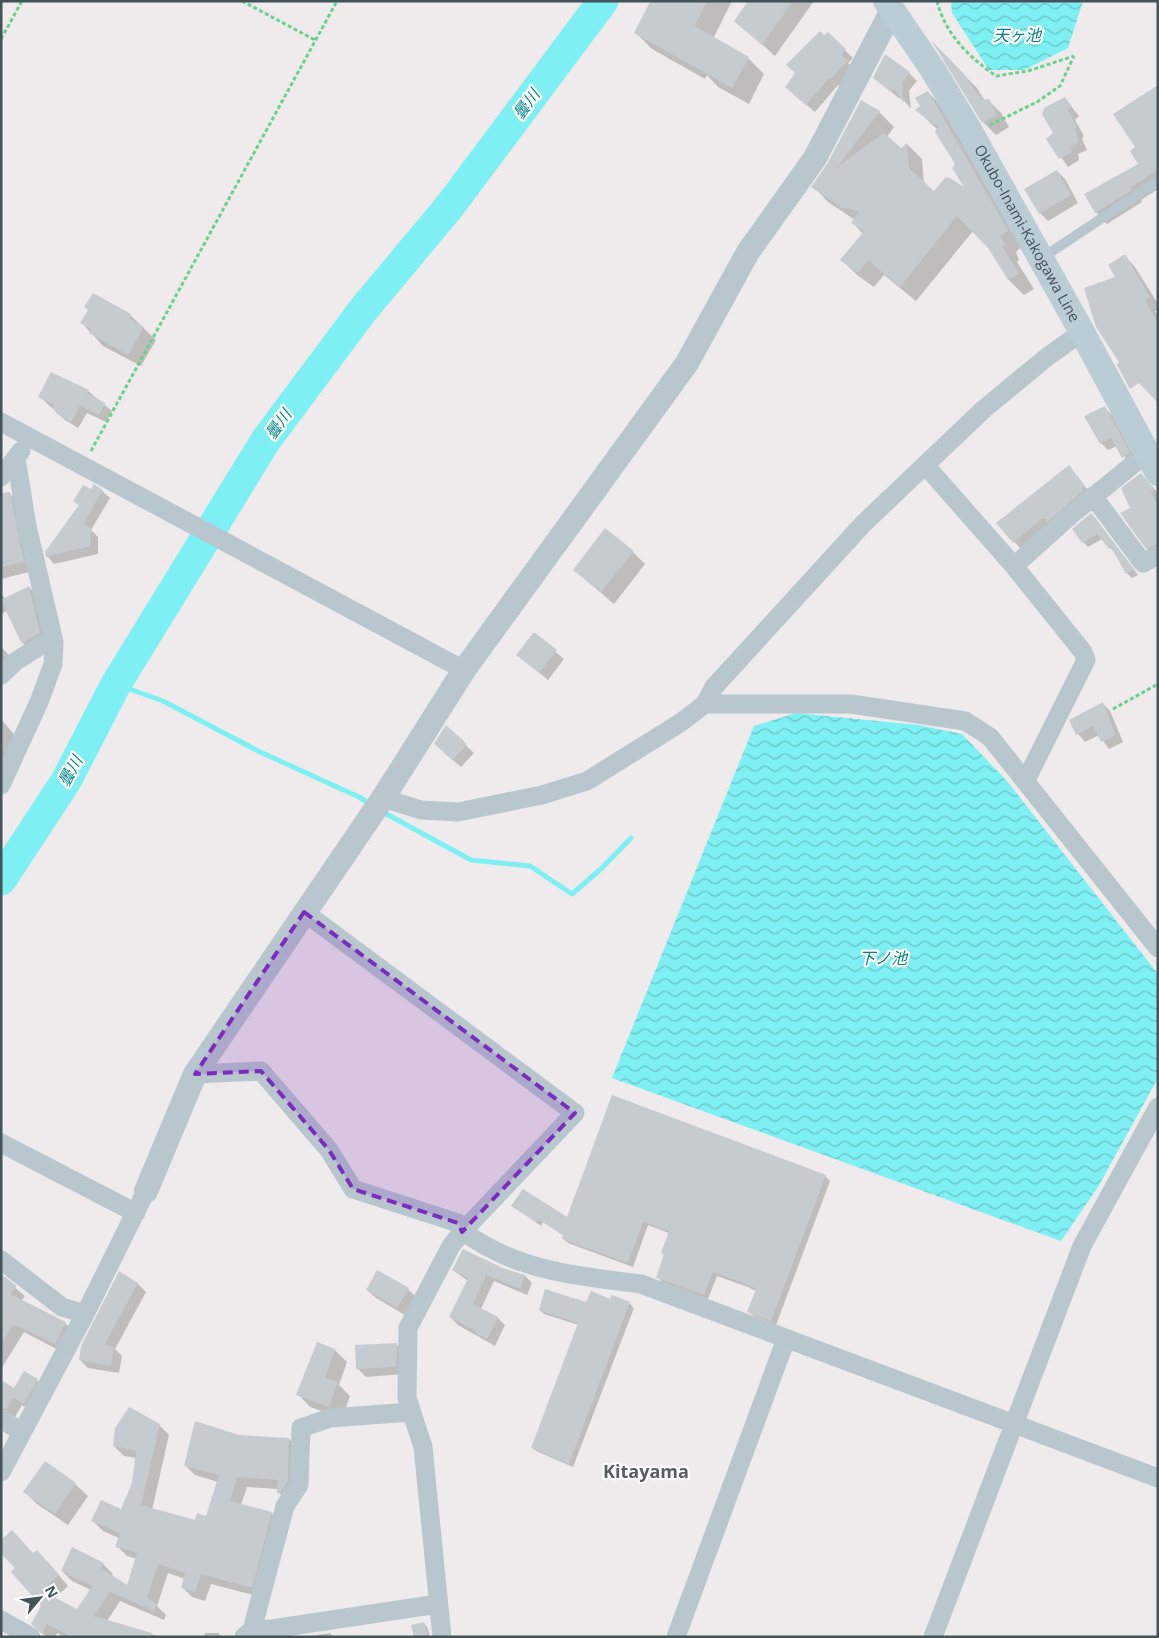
<svg xmlns="http://www.w3.org/2000/svg" width="1159" height="1638" font-family="'Open Sans','Noto Sans JP',sans-serif">
  <style>
    .water { fill: url(#water-waves) }
    .shadow { fill: #0003 }
    .lines { fill: none; stroke-linecap: round; stroke-linejoin: round }
    .stream { stroke: #7eeff2; stroke-width: 5 }
    .river { stroke: #7eeff2; stroke-width: 31 }
    .building { fill: #c5cbcf }
    .path { stroke: #6ad28c; stroke-width: 3; stroke-dasharray: 4 2.5; stroke-linecap: butt }
    .service { stroke: #b8c7cd; stroke-width: 10 }
    .minor { stroke: #b8c7cd; stroke-width: 19 }
    .tertiary { stroke: #b8c7cd; stroke-width: 24 }
    .secondary { stroke: #baccd4; stroke-width: 26 }
    .marked { fill: #7b2cbf; fill-opacity: 0.2; stroke: #7b2cbf; stroke-width: 4; stroke-dasharray: 10 6; stroke-linejoin: round }
    .labels { text-anchor: middle; stroke-width: 4.5; stroke-linejoin: round; paint-order: stroke }
    .street-label { font-size: 15px; fill: #43535a; stroke: #fff }
    .water-label { font-size: 16px; font-style: italic; fill: #058487; stroke: #fff }
    .quarter-label { font-size: 18px; font-weight: bold; fill: #585e61; stroke: #fff }
  </style>
  <defs>
    <pattern id="water-waves" width="16" height="10" patternUnits="userSpaceOnUse" patternTransform="scale(1.25)"><rect width="16" height="10" fill="#7eeff2"/><path d="M0 5q4-4 8 0t8 0" fill="none" stroke="#69c4c7"/></pattern>
  </defs>
  <rect width="100%" height="100%" fill="#efebec"/>
  <path class="water" d="M 951,1 L 1083,1 L 1068,48 L 1024,70 L 989,70 L 952,13 Z
    M 796,713 L 918,725 L 962,734 L 1007,781 L 1158,974 L 1158,1078 L 1098,1187 L 1061,1241 L 612,1078 L 754,726 Z"/>
  <path class="shadow" d="M 654,1 L 732,1 L 712,41 L 748,58 L 764,74 L 749,104 L 718,87 L 707,75 L 705,79 L 652,49 L 636,33 Z
    M 750,1 L 814,1 L 775,56 L 736,21 Z
    M 828,34 L 853,58 L 848,63 L 855,70 L 840,86 L 838,85 L 815,112 L 794,95 L 824,37 Z
    M 938,49 L 977,88 L 985,101 L 988,100 L 1001,113 L 1009,127 L 996,135 L 983,122 Z
    M 909,73 L 917,81 L 909,91 L 911,109 L 901,97 L 900,99 L 874,78 Z
    M 1158,87 L 1158,189 L 1141,200 L 1142,202 L 1107,224 L 1096,212 L 1140,164 L 1137,148 Z
    M 928,92 L 943,108 L 1022,246 L 1016,252 L 1019,260 L 1017,262 L 1034,289 L 1024,295 L 1009,280 L 989,247 L 973,231 L 916,301 L 884,275 L 874,287 L 857,275 L 842,260 L 863,234 L 853,223 L 855,220 L 828,202 L 813,186 L 879,112 L 894,127 L 887,137 L 901,149 L 907,144 L 922,159 L 924,183 L 934,193 L 947,177 L 969,192 L 938,130 L 917,110 L 922,107 Z
    M 1064,98 L 1079,116 L 1075,120 L 1084,136 L 1082,139 L 1087,150 L 1078,154 L 1079,160 L 1068,167 L 1048,139 L 1054,133 Z
    M 1057,171 L 1065,179 L 1078,203 L 1048,221 L 1040,213 Z
    M 1125,256 L 1135,267 L 1158,304 L 1158,310 L 1155,311 L 1158,317 L 1158,367 L 1117,278 Z
    M 130,315 L 156,340 L 141,366 L 103,346 L 82,323 Z
    M 88,391 L 112,411 L 106,422 L 87,413 L 78,428 L 65,420 L 39,396 Z
    M 1105,408 L 1112,415 L 1136,460 L 1130,464 L 1117,446 L 1108,450 L 1101,443 Z
    M 1069,467 L 1092,495 L 1022,550 L 997,523 Z
    M 1141,474 L 1158,493 L 1158,558 L 1147,548 L 1131,509 Z
    M 102,491 L 110,498 L 91,530 L 98,537 L 98,554 L 54,564 L 47,556 L 80,506 L 74,501 Z
    M 10,494 L 19,503 L 33,571 L 1,579 L 1,525 Z
    M 1091,514 L 1096,519 L 1138,575 L 1132,578 L 1127,573 L 1115,553 L 1102,539 L 1088,547 L 1083,542 Z
    M 633,552 L 645,564 L 614,604 L 574,570 Z
    M 29,587 L 39,598 L 50,643 L 33,654 L 23,643 L 6,611 L 1,615 L 1,594 L 6,599 Z
    M 534,634 L 564,659 L 548,680 L 518,655 Z
    M 1,647 L 20,666 L 1,672 Z
    M 1103,704 L 1110,711 L 1123,742 L 1109,749 L 1099,735 L 1085,742 L 1078,734 L 1070,721 Z
    M 1,719 L 17,738 L 1,762 Z
    M 446,727 L 474,753 L 461,767 L 443,752 Z
    M 825,1176 L 830,1181 L 776,1325 L 754,1316 L 749,1312 L 756,1291 L 748,1287 L 717,1276 L 708,1299 L 662,1282 L 658,1277 L 665,1256 L 662,1253 L 669,1233 L 648,1225 L 633,1267 L 568,1243 L 563,1239 L 564,1236 L 543,1222 L 541,1226 L 513,1206 L 568,1219 Z
    M 453,1270 L 505,1270 L 525,1276 L 532,1283 L 527,1295 L 494,1281 L 481,1309 L 498,1318 L 505,1325 L 495,1346 L 458,1325 L 450,1317 L 468,1281 Z
    M 119,1273 L 138,1284 L 146,1292 L 115,1349 L 122,1356 L 119,1373 L 88,1368 L 80,1360 Z
    M 1,1276 L 25,1296 L 21,1301 L 65,1323 L 74,1332 L 64,1353 L 24,1332 L 1,1369 Z
    M 408,1289 L 416,1297 L 405,1315 L 376,1298 L 367,1290 Z
    M 611,1300 L 629,1303 L 634,1308 L 573,1467 L 536,1451 L 532,1447 L 579,1325 L 544,1314 L 540,1310 Z
    M 318,1343 L 335,1350 L 347,1362 L 339,1385 L 350,1396 L 342,1418 L 310,1407 L 298,1394 Z
    M 396,1344 L 404,1352 L 404,1374 L 366,1377 L 357,1368 Z
    M 37,1380 L 45,1388 L 32,1411 L 22,1405 L 15,1417 L 1,1415 L 1,1382 L 14,1390 Z
    M 159,1425 L 169,1435 L 152,1510 L 196,1521 L 207,1518 L 218,1482 L 195,1475 L 185,1465 L 239,1436 L 289,1439 L 299,1449 L 288,1502 L 278,1492 L 278,1489 L 247,1487 L 241,1505 L 271,1513 L 281,1523 L 261,1597 L 211,1584 L 205,1601 L 192,1597 L 182,1587 L 185,1579 L 168,1573 L 157,1606 L 166,1615 L 164,1620 L 120,1601 L 107,1621 L 161,1637 L 64,1637 L 57,1633 L 55,1637 L 46,1637 L 33,1624 L 42,1606 L 33,1554 L 47,1561 L 68,1586 L 54,1599 L 77,1611 L 91,1590 L 72,1581 L 62,1571 L 103,1564 L 113,1574 L 112,1576 L 128,1587 L 137,1559 L 127,1556 L 117,1546 L 119,1538 L 103,1531 L 93,1521 L 121,1510 L 133,1483 L 136,1458 L 124,1456 L 114,1446 Z
    M 75,1484 L 88,1496 L 68,1525 L 37,1504 L 25,1492 Z
    M 424,1623 L 427,1627 L 430,1637 L 415,1637 Z
    M 205,1633 L 218,1633 L 222,1637 L 204,1637 Z
    M 330,1633 L 334,1637 L 304,1637 Z"/>
  <g class="lines">
    <path class="stream" d="M 116,684 L 163,701 L 258,751 L 359,797 L 372,805
      M 381,811 L 471,860 L 530,866 L 572,894 L 602,868 L 631,838"/>
    <path class="river" d="M 1,880 L 66,781 L 116,684 L 266,440 L 363,310 L 449,207 L 603,1"/>
  </g>
  <path class="building" d="M 707,1 L 695,26 L 749,57 L 732,88 L 634,33 L 650,2 Z
    M 748,1 L 793,1 L 762,45 L 734,21 Z
    M 820,31 L 824,35 L 828,32 L 846,49 L 841,54 L 848,61 L 831,79 L 829,78 L 806,105 L 785,87 L 795,73 L 786,65 Z
    M 931,40 L 964,74 L 982,100 L 989,99 L 997,115 L 982,123 Z
    M 885,54 L 910,72 L 902,83 L 904,103 L 894,89 L 891,92 L 873,78 Z
    M 1158,85 L 1158,170 L 1130,188 L 1132,190 L 1095,213 L 1084,194 L 1138,164 L 1130,151 L 1135,147 L 1113,114 Z
    M 928,91 L 1008,230 L 1001,236 L 1005,244 L 1002,246 L 1019,274 L 1008,280 L 988,248 L 957,216 L 900,287 L 868,260 L 858,273 L 840,260 L 864,231 L 851,223 L 859,211 L 842,208 L 811,187 L 827,164 L 861,100 L 880,111 L 837,167 L 884,133 L 901,148 L 907,143 L 909,168 L 934,191 L 945,178 L 950,178 L 964,187 L 952,168 L 955,164 L 935,132 L 938,127 L 915,110 L 920,106 L 915,98 Z
    M 1065,97 L 1072,107 L 1068,111 L 1077,127 L 1075,130 L 1079,142 L 1071,146 L 1072,152 L 1059,159 L 1046,139 L 1053,133 L 1042,114 L 1044,108 Z
    M 1057,170 L 1071,195 L 1039,214 L 1024,189 Z
    M 1125,254 L 1150,297 L 1145,300 L 1158,323 L 1158,403 L 1139,383 L 1130,389 L 1117,365 L 1119,362 L 1096,327 L 1084,288 L 1115,277 L 1108,265 Z
    M 93,293 L 131,314 L 130,318 L 144,327 L 128,355 L 89,333 L 91,329 L 80,323 L 88,310 L 84,307 Z
    M 51,372 L 89,390 L 87,393 L 105,403 L 99,415 L 80,406 L 71,422 L 56,413 L 57,411 L 52,408 L 54,405 L 38,397 Z
    M 1105,406 L 1130,452 L 1122,458 L 1111,438 L 1100,444 L 1084,416 Z
    M 1069,465 L 1085,486 L 1082,489 L 1083,491 L 1047,522 L 1043,518 L 1013,543 L 996,523 Z
    M 1141,473 L 1151,486 L 1154,490 L 1151,492 L 1158,506 L 1158,544 L 1146,549 L 1120,513 L 1130,508 L 1121,488 Z
    M 94,484 L 103,490 L 84,523 L 91,528 L 90,546 L 46,557 L 45,552 L 79,505 L 73,501 L 83,485 L 91,489 Z
    M 10,492 L 24,562 L 1,567 L 1,493 Z
    M 1091,513 L 1134,569 L 1126,574 L 1111,547 L 1109,549 L 1097,534 L 1082,543 L 1072,529 Z
    M 605,528 L 634,551 L 601,592 L 573,570 Z
    M 29,586 L 40,633 L 22,644 L 1,600 Z
    M 534,632 L 557,650 L 539,673 L 516,655 Z
    M 1103,702 L 1116,735 L 1101,742 L 1093,726 L 1076,735 L 1069,720 Z
    M 446,725 L 467,744 L 453,760 L 434,744 Z
    M 612,1095 L 826,1175 L 771,1321 L 747,1312 L 756,1289 L 743,1283 L 713,1272 L 704,1295 L 656,1278 L 664,1254 L 661,1253 L 669,1231 L 643,1222 L 628,1263 L 562,1239 L 563,1235 L 538,1219 L 536,1222 L 511,1206 L 523,1189 L 567,1217 Z
    M 463,1249 L 505,1269 L 525,1275 L 520,1289 L 486,1275 L 473,1304 L 498,1317 L 487,1339 L 475,1333 L 476,1331 L 449,1317 L 468,1278 L 452,1270 Z
    M 377,1270 L 409,1288 L 397,1308 L 366,1290 Z
    M 119,1271 L 138,1283 L 104,1345 L 114,1347 L 111,1366 L 79,1360 L 81,1346 Z
    M 1,1274 L 17,1286 L 10,1294 L 66,1322 L 55,1344 L 14,1324 L 1,1344 Z
    M 545,1289 L 586,1302 L 591,1291 L 610,1299 L 612,1295 L 630,1302 L 569,1464 L 531,1448 L 578,1323 L 539,1310 Z
    M 317,1342 L 335,1349 L 325,1377 L 338,1382 L 329,1407 L 296,1395 Z
    M 397,1343 L 396,1367 L 356,1369 L 355,1345 Z
    M 24,1371 L 38,1379 L 24,1404 L 13,1398 L 7,1409 L 1,1408 L 1,1380 L 14,1388 Z
    M 129,1407 L 160,1424 L 141,1505 L 195,1520 L 197,1513 L 206,1516 L 219,1475 L 184,1466 L 195,1421 L 239,1435 L 289,1438 L 288,1481 L 280,1493 L 277,1493 L 278,1480 L 237,1477 L 230,1501 L 272,1512 L 252,1588 L 201,1574 L 195,1592 L 181,1588 L 185,1573 L 158,1564 L 147,1598 L 157,1604 L 154,1611 L 110,1592 L 94,1616 L 152,1633 L 151,1637 L 71,1637 L 47,1624 L 42,1634 L 31,1624 L 41,1606 L 11,1572 L 15,1568 L 1,1554 L 1,1540 L 12,1530 L 33,1553 L 37,1550 L 59,1575 L 42,1591 L 77,1609 L 92,1586 L 61,1571 L 72,1547 L 104,1563 L 101,1568 L 127,1585 L 137,1553 L 115,1547 L 120,1533 L 91,1521 L 101,1500 L 121,1509 L 132,1483 L 136,1451 L 113,1446 L 115,1428 Z
    M 45,1461 L 76,1483 L 55,1514 L 23,1492 Z
    M 424,1622 L 428,1637 L 414,1637 L 411,1625 Z"/>
  <g class="lines">
    <path class="path" d="M 242,1 L 315,40
      M 937,1 C 945,34 969,57 996,76 L 1028,71 L 1074,56
      M 1,39 L 22,1
      M 990,125 L 1037,102 L 1060,86 L 1074,56
      M 91,451 L 337,1
      M 1113,709 L 1158,684"/>
    <path class="service" d="M 1042,258 L 1158,181"/>
    <path class="minor" d="M 1,422 L 464,670
      M 925,465 L 1014,566 L 1083,652 L 1086,660 L 1026,780
      M 1,477 L 21,451
      M 1093,496 L 1143,563 L 1158,555
      M 1014,566 L 1071,515 L 1148,452
      M 1,675 L 16,661 L 53,638
      M 705,704 L 851,704 L 965,721 L 990,737 L 1158,948
      M 1,785 L 39,702 L 53,664 L 54,642 L 27,526 L 16,458
      M 383,798 L 421,810 L 458,812 L 542,795 L 587,781 L 680,723 L 705,704 L 714,687 L 864,523 L 984,409 L 1047,357 L 1082,332
      M 304,912 L 575,1113 L 462,1232 L 451,1246 L 408,1328 L 407,1398 L 423,1447 L 442,1637
      M 195,1074 L 261,1071 L 329,1150 L 353,1189 L 458,1223 C 463,1235 474,1238 484,1245 C 534,1273 585,1277 641,1284 L 1158,1478
      M 1,1143 L 136,1213
      M 1,1260 L 62,1307 L 85,1314
      M 1,1419 L 22,1432
      M 1,1472 L 85,1314 L 146,1191
      M 1,1620 L 31,1637
      M 252,1630 L 272,1629 L 438,1604
      M 244,1637 L 252,1630 L 285,1506 L 299,1485 L 301,1428 L 330,1418 L 411,1412
      M 676,1637 L 786,1339
      M 933,1637 L 1082,1246 L 1158,1107"/>
    <path class="tertiary" d="M 146,1191 L 195,1074 L 383,798 L 464,670 L 687,363 L 748,252 L 815,158 L 892,10"/>
    <path class="secondary" id="s1" d="M 886,1 L 933,70 L 968,128 L 1082,332 L 1158,473"/>
  </g>
  <path class="marked" d="M 304,912 L 575,1113 L 462,1232 L 458,1223 L 353,1189 L 329,1150 L 261,1071 L 195,1074 Z"/>
  <g class="labels">
    <g class="street-label">
      <text dy="5" stroke="none"><textPath href="#s1" startOffset="272">Okubo-Inami-Kakogawa Line</textPath></text>
    </g>
    <g class="water-label">
      <text x="1017" y="41">天ヶ池</text>
      <text transform="translate(526 104) rotate(-53)" y="6">曇川</text>
      <text transform="translate(278 424) rotate(-54)" y="6">曇川</text>
      <text transform="translate(70 771) rotate(-61)" y="6">曇川</text>
      <text x="883" y="964">下ノ池</text>
    </g>
    <g class="quarter-label">
      <text x="646" y="1478">Kitayama</text>
    </g>
  </g>
  <rect width="1159" height="1638" fill="none" stroke="#43535a" stroke-width="5"/>
  <g transform="translate(40 1598) rotate(61)" stroke="#ffffff" stroke-width="4" paint-order="stroke">
  <path d="M0-4L9 19L0 12L-9 19Z" fill="#43535a"/>
  <text y="-8" font-size="14" font-weight="bold" text-anchor="middle" fill="#43535a">N</text>
  </g>
</svg>
